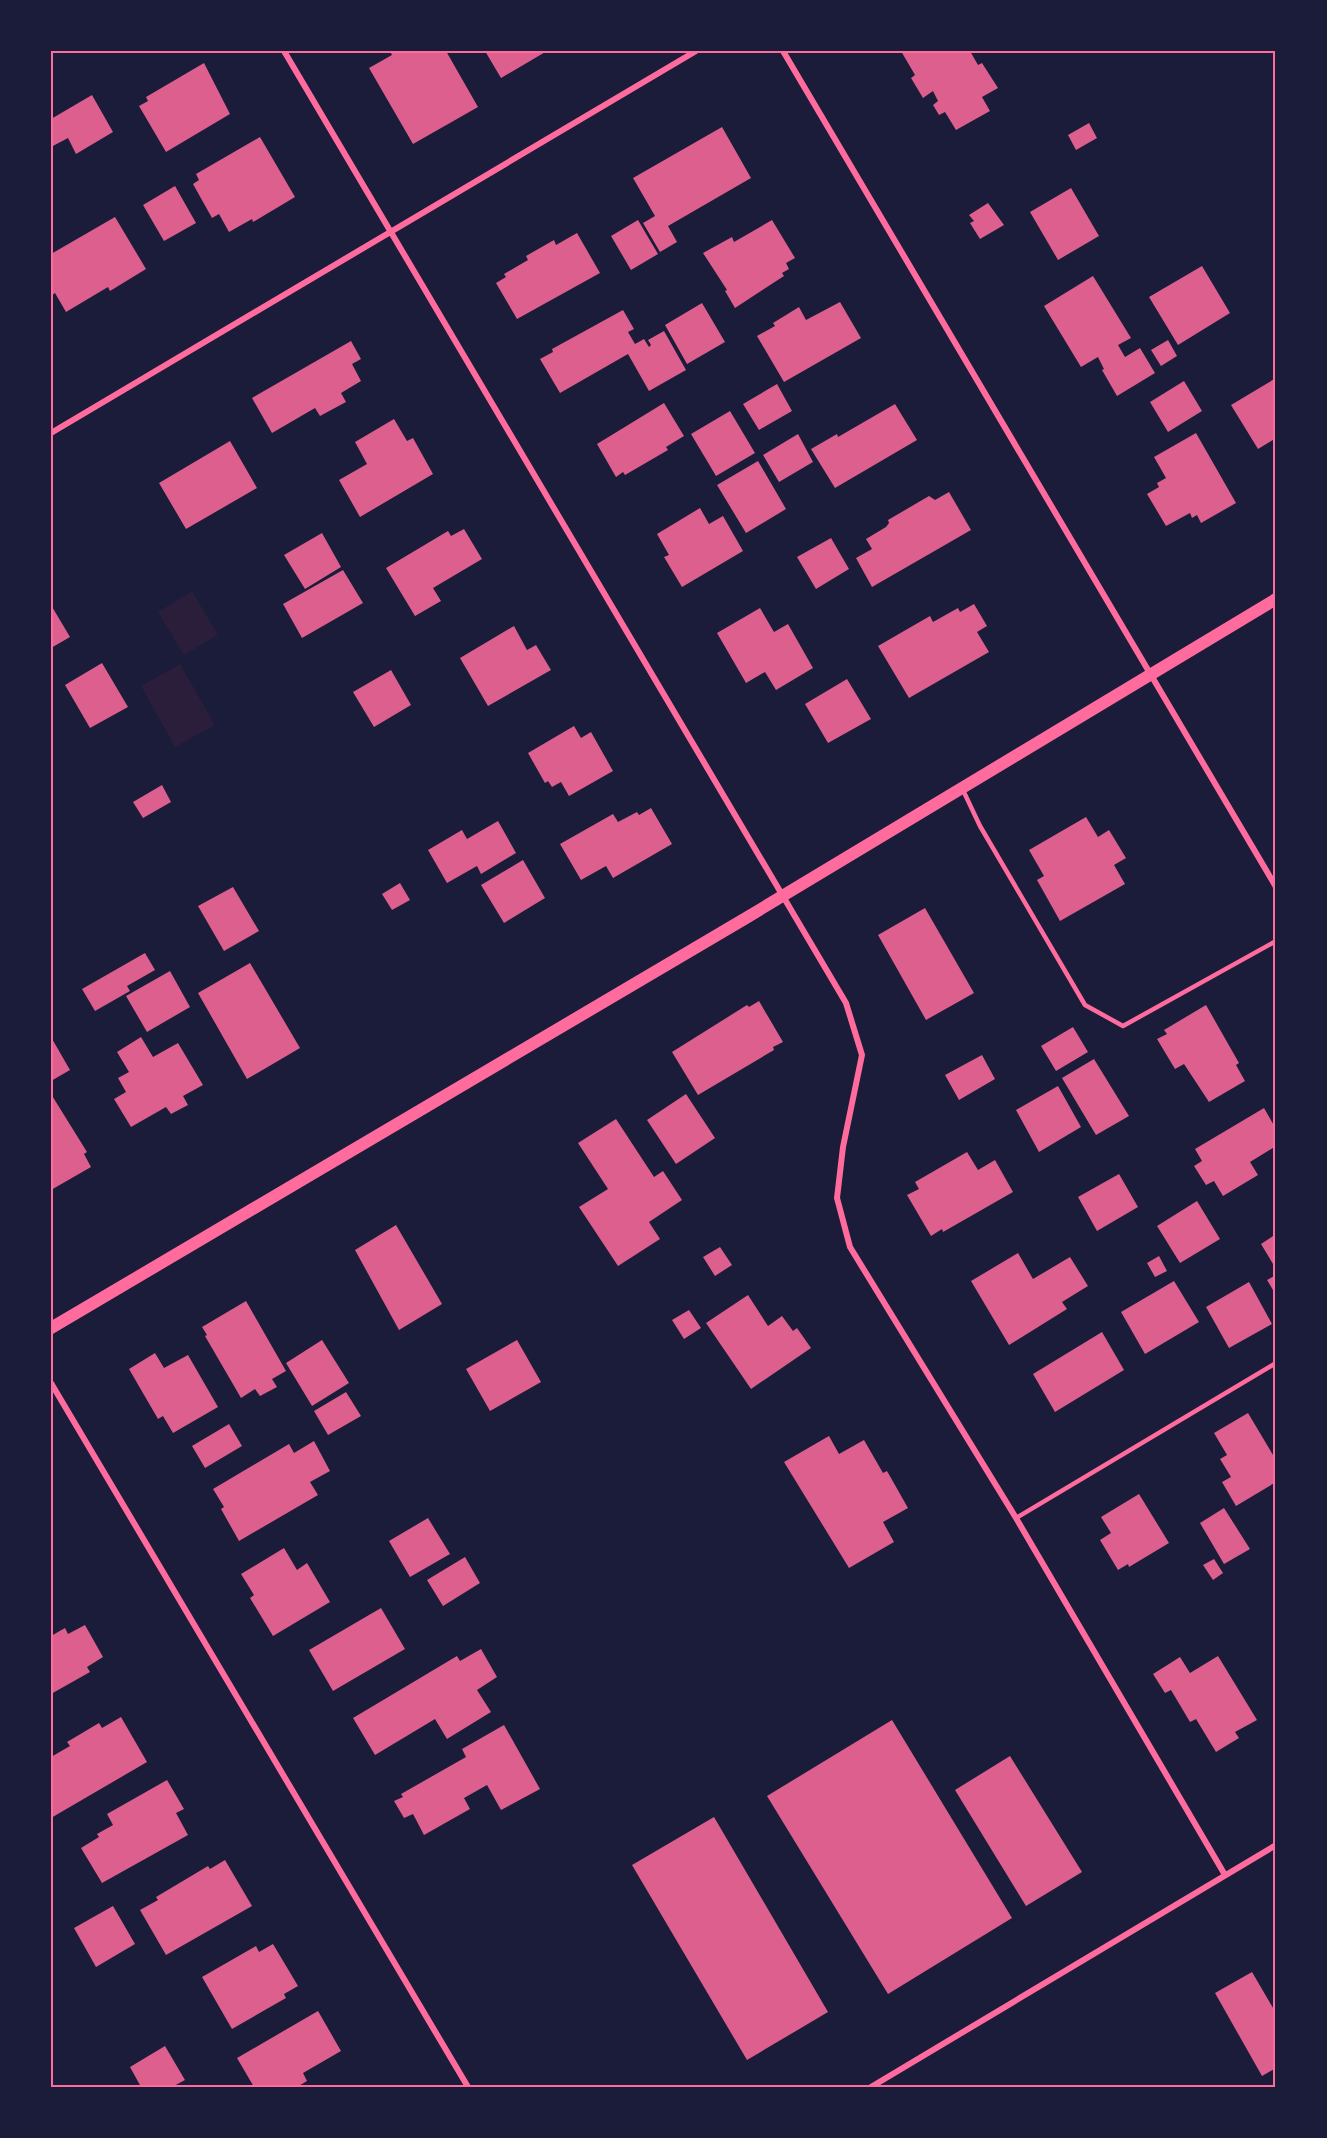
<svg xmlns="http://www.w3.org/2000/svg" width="1327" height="2138" font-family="'Crimson Pro',serif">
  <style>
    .green { fill: #2a1e3b }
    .building { fill: #dd5f8e }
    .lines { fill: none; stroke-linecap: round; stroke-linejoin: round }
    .service { stroke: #ff6b9d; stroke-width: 4.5 }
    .minor { stroke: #ff6b9d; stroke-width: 6 }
    .secondary { stroke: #ff6b9d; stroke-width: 12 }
    .neatline { fill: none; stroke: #ff6b9d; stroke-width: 2 }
  </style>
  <rect width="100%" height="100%" fill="#1b1b3a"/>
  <path class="green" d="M 192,591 L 218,635 L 184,655 L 158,612 Z
    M 180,664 L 215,725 L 175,747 L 141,686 Z"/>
  <path class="building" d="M 390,51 L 446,51 L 478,107 L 413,144 L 369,68 L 392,55 Z
    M 485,51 L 547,51 L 501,78 Z
    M 901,51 L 970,51 L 978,65 L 982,63 L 998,88 L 982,97 L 990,111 L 956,130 L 945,112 L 939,115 L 933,105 L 938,101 L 933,91 L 923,98 L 911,78 L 915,75 Z
    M 204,63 L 230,114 L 166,152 L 139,106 L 148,101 L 146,97 Z
    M 92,95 L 113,132 L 76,154 L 68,138 L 51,147 L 51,119 Z
    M 1089,123 L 1097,138 L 1076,150 L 1068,135 Z
    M 722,127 L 751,178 L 668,226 L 677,242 L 660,252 L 643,223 L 655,216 L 633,178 Z
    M 260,137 L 295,197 L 253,222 L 252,219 L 229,232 L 219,214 L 212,218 L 193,184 L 199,180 L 196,174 Z
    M 175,186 L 196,223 L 164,241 L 143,205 Z
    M 1071,188 L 1099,236 L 1058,260 L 1030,212 Z
    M 988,203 L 1004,225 L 980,239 L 970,223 L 974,221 L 969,215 Z
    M 115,217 L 146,269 L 110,291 L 108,287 L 66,312 L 55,293 L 51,296 L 51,254 Z
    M 638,220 L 658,254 L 631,270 L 611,236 Z
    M 772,220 L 795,258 L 786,263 L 789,269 L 782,273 L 784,276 L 735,308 L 725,291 L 727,290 L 703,253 L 732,237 L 734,242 Z
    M 577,233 L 600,273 L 517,319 L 496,283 L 506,277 L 504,274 L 528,260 L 526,256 L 554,240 L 556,245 Z
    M 1202,266 L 1230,313 L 1178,345 L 1149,297 Z
    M 1093,276 L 1131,338 L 1118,345 L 1125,357 L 1140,348 L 1155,373 L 1117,396 L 1102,370 L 1104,369 L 1098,357 L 1081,367 L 1044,306 Z
    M 840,302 L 861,338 L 784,382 L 757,336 L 775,326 L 773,323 L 799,307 L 806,320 Z
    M 702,303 L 725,342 L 687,364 L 665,325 Z
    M 623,310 L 634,329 L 628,332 L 635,344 L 644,339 L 649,347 L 651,345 L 648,340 L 664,331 L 686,370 L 649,391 L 628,354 L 560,393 L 540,359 L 553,352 L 552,349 Z
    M 1168,340 L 1177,356 L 1161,366 L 1151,350 Z
    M 351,341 L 361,359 L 352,364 L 361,381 L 341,393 L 346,402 L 320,416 L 315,408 L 272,433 L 252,398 Z
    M 1276,378 L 1276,438 L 1258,449 L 1231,405 Z
    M 1184,381 L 1202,411 L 1168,432 L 1150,402 Z
    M 777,384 L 792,411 L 759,430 L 743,404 Z
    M 664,403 L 684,436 L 666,447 L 668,450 L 625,475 L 623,472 L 616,477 L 597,444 Z
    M 895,404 L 917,440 L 835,488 L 811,449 L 837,434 L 838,437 Z
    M 730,411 L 755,453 L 716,476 L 691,434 Z
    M 394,419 L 407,441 L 413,438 L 433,474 L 360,517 L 339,480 L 367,464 L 355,442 Z
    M 1196,433 L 1236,503 L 1201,523 L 1197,515 L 1192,518 L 1190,513 L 1166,526 L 1147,494 L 1159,487 L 1157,483 L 1166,478 L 1154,457 Z
    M 798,434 L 813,462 L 779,482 L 763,455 Z
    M 230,441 L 257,488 L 186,529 L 159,483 Z
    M 758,461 L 786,509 L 746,533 L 717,485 Z
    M 949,492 L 971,530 L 872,587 L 856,558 L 872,549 L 866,539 L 886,527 L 889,523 L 888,520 L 929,496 L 935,500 Z
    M 700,508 L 709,524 L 723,516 L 743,551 L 682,587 L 664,557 L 669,555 L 657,534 Z
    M 464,529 L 482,559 L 433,588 L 441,601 L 415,616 L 386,568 L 448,531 L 451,536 Z
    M 322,533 L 341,567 L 305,589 L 284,555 Z
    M 831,538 L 849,569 L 816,589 L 797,557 Z
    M 343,570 L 363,603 L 302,638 L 283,604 Z
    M 974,604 L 987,626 L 977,632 L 989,652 L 909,698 L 878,646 L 930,616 L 933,622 L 958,608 L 960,612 Z
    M 51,605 L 70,637 L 51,648 Z
    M 760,608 L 774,632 L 788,624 L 813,668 L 776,690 L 765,672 L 746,683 L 717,633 Z
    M 514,626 L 527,650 L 536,645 L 551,670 L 488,706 L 460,658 Z
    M 102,663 L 128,707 L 90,728 L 65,685 Z
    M 391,670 L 411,705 L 374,727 L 353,692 Z
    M 847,679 L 871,719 L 828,743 L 805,704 Z
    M 574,726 L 581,738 L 591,732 L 613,771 L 569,796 L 561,782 L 552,787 L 548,781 L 545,783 L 528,753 Z
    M 162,785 L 171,802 L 143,818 L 133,802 Z
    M 651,808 L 672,844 L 613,878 L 606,866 L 581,880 L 560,844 L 613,814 L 618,822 L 637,812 L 639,815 Z
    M 1086,817 L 1098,837 L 1109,830 L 1126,858 L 1114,865 L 1125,884 L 1060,921 L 1037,880 L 1044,876 L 1029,850 Z
    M 498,821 L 516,853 L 481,874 L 477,866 L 447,883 L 428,850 L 462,830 L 467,839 Z
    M 523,860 L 545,898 L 504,923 L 481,885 Z
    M 400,883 L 410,900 L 392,910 L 382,894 Z
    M 233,887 L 259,931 L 224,951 L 198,906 Z
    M 925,908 L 974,993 L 926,1020 L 878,935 Z
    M 145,953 L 155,970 L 127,986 L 130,991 L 95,1011 L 82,989 Z
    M 250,963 L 300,1048 L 247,1079 L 198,993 Z
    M 170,971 L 190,1007 L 147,1032 L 126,996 Z
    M 759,1001 L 783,1042 L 773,1047 L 774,1050 L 698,1095 L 672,1052 L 747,1005 L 749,1007 Z
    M 1206,1005 L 1239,1063 L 1236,1065 L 1245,1081 L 1209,1102 L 1184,1064 L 1175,1069 L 1157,1039 L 1167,1034 L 1164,1030 Z
    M 1073,1027 L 1088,1052 L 1056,1071 L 1041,1046 Z
    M 51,1037 L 70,1070 L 51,1081 Z
    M 141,1037 L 153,1057 L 178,1043 L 203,1085 L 183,1096 L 188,1105 L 171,1114 L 166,1107 L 131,1127 L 114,1099 L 126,1092 L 118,1078 L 129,1072 L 117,1052 Z
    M 982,1055 L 995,1079 L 959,1100 L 945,1075 Z
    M 1094,1059 L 1129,1116 L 1096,1135 L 1062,1078 Z
    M 1058,1086 L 1081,1127 L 1039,1152 L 1016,1110 Z
    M 51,1094 L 87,1152 L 84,1154 L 91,1167 L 51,1190 Z
    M 686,1094 L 715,1138 L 676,1164 L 647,1120 Z
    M 1264,1108 L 1276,1129 L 1276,1146 L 1250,1162 L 1258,1175 L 1223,1196 L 1214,1181 L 1206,1185 L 1194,1166 L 1202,1161 L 1195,1149 Z
    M 616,1119 L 654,1177 L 663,1171 L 682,1200 L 649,1222 L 660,1239 L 618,1266 L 579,1207 L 608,1189 L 578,1143 Z
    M 967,1152 L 978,1170 L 995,1160 L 1013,1192 L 943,1232 L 942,1229 L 931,1236 L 907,1195 L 919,1189 L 915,1182 Z
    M 1119,1174 L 1138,1207 L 1097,1231 L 1078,1197 Z
    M 1197,1201 L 1220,1239 L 1180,1263 L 1157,1226 Z
    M 396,1225 L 442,1304 L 399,1330 L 355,1250 Z
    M 1276,1234 L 1276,1269 L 1261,1244 Z
    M 720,1247 L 732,1265 L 715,1276 L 703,1257 Z
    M 1018,1253 L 1033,1279 L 1070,1257 L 1088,1286 L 1062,1302 L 1067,1309 L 1009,1345 L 971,1281 Z
    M 1159,1256 L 1167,1271 L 1155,1277 L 1147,1263 Z
    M 1276,1275 L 1276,1295 L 1267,1280 Z
    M 1174,1281 L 1199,1322 L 1145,1354 L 1121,1312 Z
    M 1249,1282 L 1272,1324 L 1229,1348 L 1206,1307 Z
    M 748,1295 L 768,1326 L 782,1316 L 793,1331 L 797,1328 L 811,1348 L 751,1389 L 706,1323 Z
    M 246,1301 L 286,1371 L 272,1379 L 277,1387 L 260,1396 L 255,1389 L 241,1398 L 205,1336 L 207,1335 L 202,1327 Z
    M 689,1310 L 701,1328 L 684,1339 L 672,1320 Z
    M 1102,1332 L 1124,1370 L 1055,1412 L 1033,1374 Z
    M 322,1340 L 349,1383 L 312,1406 L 286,1363 Z
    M 517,1340 L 541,1382 L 490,1411 L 466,1369 Z
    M 155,1353 L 164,1368 L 188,1355 L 218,1407 L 173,1433 L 163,1416 L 158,1419 L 129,1369 Z
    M 346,1392 L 361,1416 L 328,1435 L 314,1411 Z
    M 1248,1413 L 1276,1460 L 1276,1482 L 1236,1506 L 1222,1482 L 1231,1477 L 1220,1459 L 1227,1455 L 1214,1433 Z
    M 229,1424 L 242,1446 L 205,1468 L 192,1446 Z
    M 829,1436 L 839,1454 L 864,1440 L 883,1473 L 887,1471 L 908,1508 L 883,1522 L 894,1542 L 849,1568 L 784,1462 Z
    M 314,1441 L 330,1471 L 310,1482 L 318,1495 L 239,1541 L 221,1509 L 224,1507 L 213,1489 L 289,1444 L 294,1453 Z
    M 1139,1494 L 1169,1543 L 1129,1567 L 1128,1564 L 1118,1570 L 1100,1540 L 1111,1533 L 1101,1517 Z
    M 1224,1508 L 1250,1549 L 1224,1564 L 1200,1523 Z
    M 428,1518 L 450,1554 L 410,1577 L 389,1541 Z
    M 284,1548 L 297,1570 L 307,1563 L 330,1602 L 273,1636 L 250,1598 L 254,1595 L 241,1574 Z
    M 465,1557 L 480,1583 L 443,1606 L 427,1580 Z
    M 1214,1559 L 1223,1573 L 1213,1580 L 1203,1565 Z
    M 381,1608 L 405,1649 L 333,1691 L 309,1650 Z
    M 85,1625 L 103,1657 L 87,1667 L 90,1672 L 51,1694 L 51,1636 L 65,1628 L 68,1634 Z
    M 481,1649 L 497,1677 L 477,1690 L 491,1712 L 447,1739 L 435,1719 L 375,1755 L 353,1718 L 457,1656 L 460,1661 Z
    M 1218,1656 L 1257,1720 L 1235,1732 L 1239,1738 L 1216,1752 L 1196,1719 L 1190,1722 L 1171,1690 L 1165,1693 L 1153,1674 L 1180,1657 L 1190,1673 Z
    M 121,1717 L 147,1762 L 51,1818 L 51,1757 L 70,1746 L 67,1742 L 99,1723 L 102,1728 Z
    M 892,1720 L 1012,1918 L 888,1994 L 767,1796 Z
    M 504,1725 L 540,1789 L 501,1810 L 487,1785 L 464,1798 L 470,1809 L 424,1835 L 413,1814 L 404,1818 L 394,1801 L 403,1797 L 401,1794 L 466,1757 L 462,1749 Z
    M 1010,1756 L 1082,1872 L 1026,1906 L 955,1790 Z
    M 167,1780 L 184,1809 L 176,1813 L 188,1835 L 102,1883 L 81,1848 L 99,1837 L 97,1834 L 113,1825 L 107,1814 Z
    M 714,1817 L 828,2012 L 747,2060 L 632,1865 Z
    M 225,1860 L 252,1906 L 166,1955 L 140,1910 L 158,1900 L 156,1897 L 208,1866 L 210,1869 Z
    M 113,1906 L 135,1944 L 96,1967 L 74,1928 Z
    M 273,1944 L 298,1986 L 284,1994 L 286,1998 L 232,2029 L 202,1977 L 256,1946 L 259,1952 Z
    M 1252,1972 L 1276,2013 L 1276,2068 L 1262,2076 L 1215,1993 Z
    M 318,2011 L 341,2051 L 303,2073 L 307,2081 L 297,2087 L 254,2087 L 237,2058 Z
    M 165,2046 L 185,2080 L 172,2087 L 141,2087 L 130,2067 Z"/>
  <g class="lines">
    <path class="service" d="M 962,788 L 980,826 L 1085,1005 L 1123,1026 L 1276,941
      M 1016,1518 L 1276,1363"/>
    <path class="minor" d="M 284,51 L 846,1003 L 862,1055 L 843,1147 L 837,1198 L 850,1247 L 1016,1518 L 1225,1875
      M 783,51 L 1276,887
      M 51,433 L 696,51
      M 51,1383 L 468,2087
      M 871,2087 L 1276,1845"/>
    <path class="secondary" d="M 51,1328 L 746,918 L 1276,599"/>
  </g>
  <rect width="1327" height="2138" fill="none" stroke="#1b1b3a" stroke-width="105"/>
  <rect x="52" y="52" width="1222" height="2034" class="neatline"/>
</svg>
